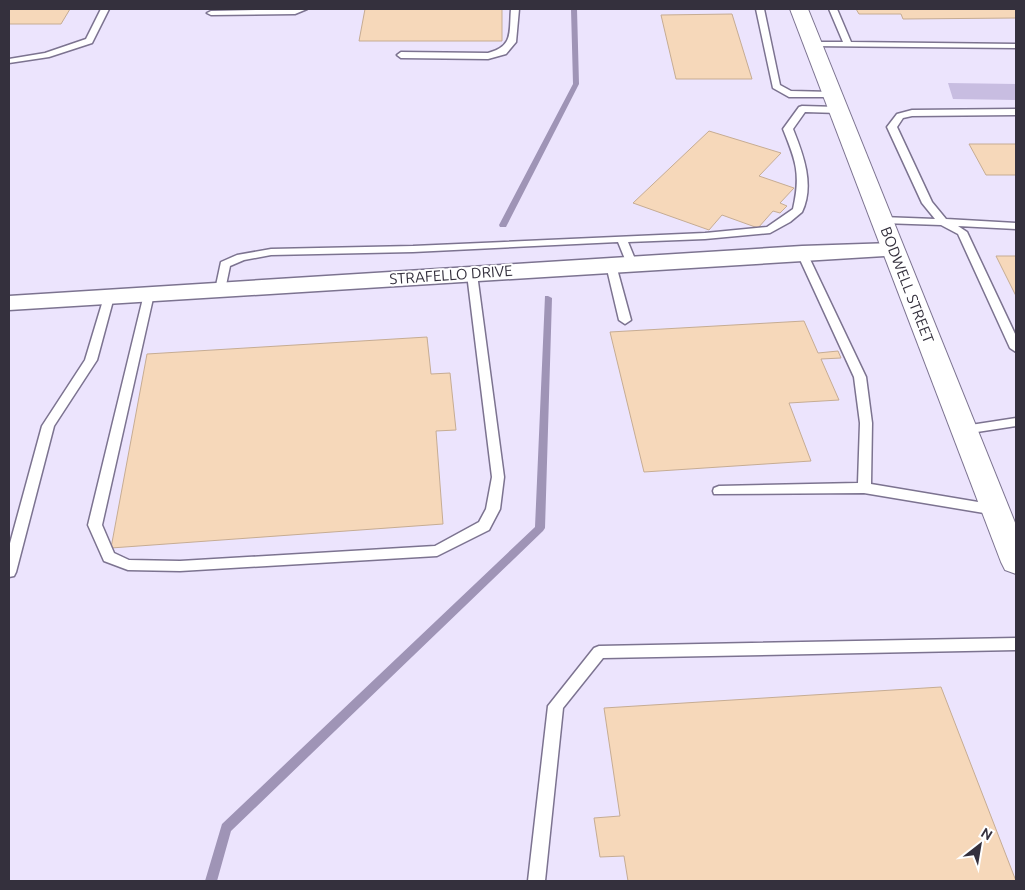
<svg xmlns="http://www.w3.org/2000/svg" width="1025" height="890" font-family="Ubuntu,sans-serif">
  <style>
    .built { fill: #ece4fd }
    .green { fill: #c8bde1 }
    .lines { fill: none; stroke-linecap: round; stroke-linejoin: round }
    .stream { fill: #9f94b6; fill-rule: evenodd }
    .building { fill: #f6d8ba; stroke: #c6ac93 }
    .service-casing { stroke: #7c7390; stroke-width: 3 }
    .minor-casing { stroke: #7c7390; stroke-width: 3 }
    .tertiary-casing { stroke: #7c7390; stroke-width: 2 }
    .service { fill: #fff; fill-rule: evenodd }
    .minor { fill: #fff; fill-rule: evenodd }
    .tertiary { fill: #fff; fill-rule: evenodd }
    .labels { text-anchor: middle; stroke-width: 4; stroke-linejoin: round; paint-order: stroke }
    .street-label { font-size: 15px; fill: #34303d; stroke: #fff }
  </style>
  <rect width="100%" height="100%" fill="#f4f0fd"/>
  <path class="built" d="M 9,9 L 1016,9 L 1016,881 L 9,881 Z"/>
  <path class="green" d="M 948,83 L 1016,84 L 1016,100 L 953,99 Z"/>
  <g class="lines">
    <path class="stream" d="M 571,9 L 577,9 L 579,84 L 507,225 L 506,227 L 500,227 L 499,225 L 573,84 Z
      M 545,296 L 548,296 L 552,298 L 545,528 L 543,531 L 231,831 L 217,881 L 205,881 L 222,824 L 535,527 Z"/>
  </g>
  <path class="building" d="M 9,9 L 70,9 L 61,24 L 9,24 Z
    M 365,9 L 502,9 L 502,41 L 359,41 Z
    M 856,9 L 1016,9 L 1016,18 L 903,19 L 901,14 L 859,14 Z
    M 732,14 L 752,79 L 676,79 L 661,15 Z
    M 709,131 L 781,153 L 759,176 L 794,188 L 780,203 L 787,206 L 780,213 L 773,211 L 758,228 L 722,215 L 709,230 L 633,203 Z
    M 969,144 L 1016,144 L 1016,175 L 986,175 Z
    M 996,256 L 1016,256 L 1016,296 Z
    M 804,321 L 818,353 L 838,351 L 841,358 L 821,359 L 839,400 L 789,403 L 811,461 L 644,472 L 610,332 Z
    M 427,337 L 431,374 L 450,373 L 456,430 L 436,431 L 443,524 L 111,548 L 147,354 Z
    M 941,687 L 1016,881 L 628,881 L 624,856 L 600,857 L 594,818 L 620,816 L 604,708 Z"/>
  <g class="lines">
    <g class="service-casing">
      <path id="service" d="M 101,9 L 109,9 L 92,43 L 49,57 L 9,63 L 9,59 L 45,53 L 86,39 Z
        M 307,9 L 295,14 L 211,15 L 207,13 L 211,11 Z
        M 511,9 L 519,9 L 516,42 L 506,54 L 488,59 L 401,58 L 397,55 L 401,52 L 488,53 C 514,46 509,32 511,9 Z
        M 756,9 L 764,9 L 780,85 L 791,91 L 833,92 L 837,95 L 836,97 L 789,97 L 773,88 Z
        M 829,9 L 837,9 L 851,42 L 1016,44 L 1016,48 L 810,46 L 809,44 L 813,42 L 843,42 Z
        M 802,106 L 839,107 L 843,110 L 839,113 L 805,112 L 793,129 C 803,154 815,185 802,212 L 790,222 L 770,233 L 705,239 L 628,242 L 637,264 L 632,267 L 627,264 L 618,242 L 413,252 L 271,255 L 244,260 L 230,266 L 225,290 L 220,293 L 215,290 L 221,262 L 237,255 L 271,249 L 413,246 L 705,233 L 767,227 L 793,209 C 801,174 796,161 783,129 L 799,107 Z
        M 1016,109 L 1016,115 L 912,116 L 903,118 L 897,127 L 932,202 L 946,219 L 1016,223 L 1016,229 L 958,226 L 967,232 L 1016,336 L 1016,352 L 1010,348 L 958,234 L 941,225 L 882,223 L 877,220 L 882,217 L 935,219 L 922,203 L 887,127 L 897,114 L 912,110 Z
        M 802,250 L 807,253 L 866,377 L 872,423 L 871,484 L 996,505 L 1001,507 L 1003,510 L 1001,513 L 996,515 L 864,493 L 714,494 L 713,491 L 714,488 L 719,486 L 858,483 L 860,423 L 854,377 L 797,253 Z
        M 611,262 L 616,265 L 631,320 L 625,324 L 619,320 L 606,265 Z
        M 472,271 L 477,274 L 504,477 L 500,509 L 489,530 L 437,556 L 180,571 L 128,570 L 104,561 L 88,525 L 144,294 L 149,291 L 154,294 L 102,525 L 114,553 L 129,560 L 180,561 L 435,546 L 479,522 L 486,509 L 492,477 L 467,274 Z
        M 109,294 L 114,297 L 97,360 L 54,426 L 16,572 L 14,576 L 9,577 L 9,547 L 42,426 L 85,360 L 104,297 Z
        M 1016,418 L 1016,426 L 964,434 L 958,430 L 964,426 Z
        M 1016,638 L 1016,650 L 603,658 L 563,708 L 545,881 L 528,881 L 548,706 L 594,648 L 599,646 Z"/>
    </g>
    <g class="minor-casing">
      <path id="minor" d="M 893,243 L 901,245 L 904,250 L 901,255 L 9,310 L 9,296 L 802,246 Z"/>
    </g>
    <g class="tertiary-casing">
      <path id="tertiary" d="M 790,9 L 808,9 L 1016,525 L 1016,574 L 1005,570 L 1001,562 Z"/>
    </g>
    <use href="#service" class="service"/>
    <use href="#minor" class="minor"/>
    <use href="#tertiary" class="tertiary"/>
  </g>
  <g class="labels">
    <g class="street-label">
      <text transform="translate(451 275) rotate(-4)" y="5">STRAFELLO DRIVE</text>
      <text transform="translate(907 285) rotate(69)" y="5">BODWELL STREET</text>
    </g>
  </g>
  <rect width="1025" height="890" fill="none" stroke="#34303d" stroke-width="20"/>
  <g transform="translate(980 845) rotate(31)" stroke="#ffffff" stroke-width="4" paint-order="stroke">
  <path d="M0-4L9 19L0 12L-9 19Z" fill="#34303d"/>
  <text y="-8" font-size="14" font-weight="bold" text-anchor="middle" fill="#34303d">N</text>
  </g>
</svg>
